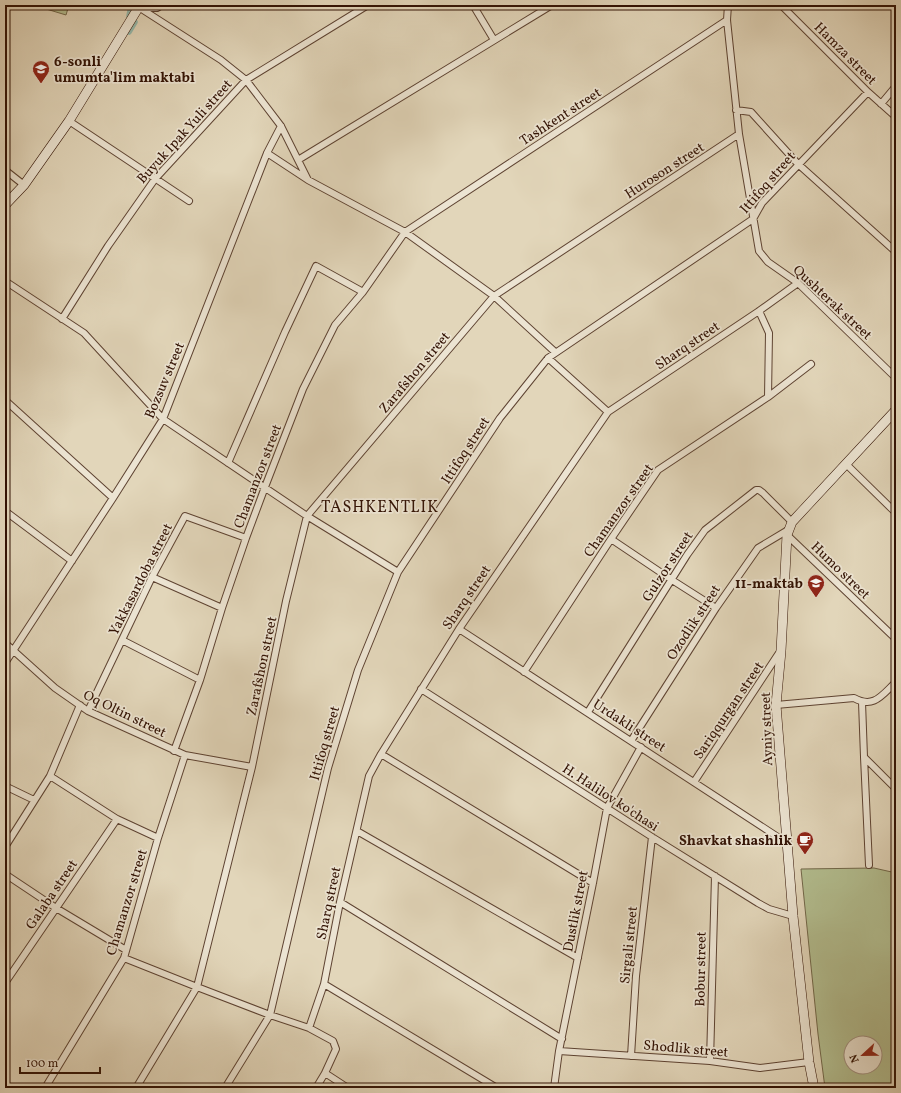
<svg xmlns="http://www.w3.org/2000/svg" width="901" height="1093" font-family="Vollkorn,serif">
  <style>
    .green { fill: #b3be90; stroke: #72684a; fill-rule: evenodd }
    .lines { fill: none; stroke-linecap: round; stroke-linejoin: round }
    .canal { stroke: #95b9ac; stroke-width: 5.5 }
    .street-casing { stroke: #5e4332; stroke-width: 8 }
    .secondary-casing { stroke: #321204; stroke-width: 10 }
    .street { stroke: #ece4d2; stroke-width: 6 }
    .secondary { stroke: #ece4d2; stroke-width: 9 }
    .labels { text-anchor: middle; stroke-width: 3.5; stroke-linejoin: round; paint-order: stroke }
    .street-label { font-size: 14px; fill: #321204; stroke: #ece4d2 }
    .poi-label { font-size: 14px; font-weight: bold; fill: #321204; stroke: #ece4d2; text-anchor: end }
    .quarter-label { font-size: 16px; letter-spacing: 1px; fill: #321204; stroke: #ece4d2 }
  </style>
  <rect width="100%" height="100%" fill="#e2d6ba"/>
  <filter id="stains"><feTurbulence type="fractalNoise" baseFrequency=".005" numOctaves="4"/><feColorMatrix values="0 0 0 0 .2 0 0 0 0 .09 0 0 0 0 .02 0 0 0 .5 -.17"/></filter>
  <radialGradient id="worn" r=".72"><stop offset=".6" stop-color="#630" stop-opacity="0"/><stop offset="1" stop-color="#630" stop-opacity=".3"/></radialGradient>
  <path class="green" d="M 33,5 L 69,5 L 66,15 Z
    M 874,868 L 896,873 L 896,1088 L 825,1088 L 818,1034 L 801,869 ZM 851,1043 L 875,1043 L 875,1067 L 851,1067 Z"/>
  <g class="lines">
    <path class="canal" d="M 129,16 L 131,5
      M 129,32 L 135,22"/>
    <g class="street-casing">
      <path id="street" d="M 473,5 L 494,40
        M 781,5 L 868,92 L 896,117
        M 140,8 L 221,60 L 246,80 L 281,126 L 308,180 L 405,232 L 494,296 L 555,352
        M 140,8 L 157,8 L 162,5
        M 896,61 L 896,66
        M 881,104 L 896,86
        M 736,110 L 751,112 L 798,164 L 896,252
        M 69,121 L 189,201
        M 739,134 L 759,251 L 768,262 L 798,283 L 896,378
        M 267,153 L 308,180
        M 298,160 L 552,5
        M 5,170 L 24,185
        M 5,281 L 84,333 L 163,419 L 307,516 L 398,572
        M 62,319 L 108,246 L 155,179 L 246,80 L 368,5
        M 548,358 L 608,412
        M 768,397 L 811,364
        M 5,400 L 113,498
        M 228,463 L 285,332 L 316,266 L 363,292
        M 846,464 L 896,513
        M 5,511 L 72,561
        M 787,535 L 896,639
        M 611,539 L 672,580 L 716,608
        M 152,577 L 222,608
        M 459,629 L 787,843
        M 122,640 L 200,680
        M 5,643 L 55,688 L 88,711 L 185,755 L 252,767
        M 5,663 L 113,498 L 163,419 L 267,153 L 281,126
        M 524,672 L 611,539 L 658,470 L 768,397 L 769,333 L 759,311
        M 421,689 L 652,837 L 758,903 L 769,909 L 793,916
        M 862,702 L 864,757 L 896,789
        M 776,705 L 854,698 C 874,709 882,695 896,682
        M 88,711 L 152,577 L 185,516 L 246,538
        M 588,712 L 687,555 L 705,530 L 756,490 L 759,490 L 763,493 L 792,522
        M 631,741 L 716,608 L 758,548 L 788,530
        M 174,751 L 200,680 L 222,608 L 246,538 L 265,487 L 303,389 L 335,325 L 363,292 L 405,232 L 727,20
        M 381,754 L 593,883
        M 864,757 L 869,865
        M 50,776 L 80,705
        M 694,782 L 779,653
        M 5,786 L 34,800
        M 357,831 L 578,958
        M 5,847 L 50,776 L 117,819 L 158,838
        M 5,874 L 56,908 L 126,950
        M 340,902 L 562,1039
        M 124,958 L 197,987 L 270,1015 L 309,1028 L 333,1041 L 336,1049 L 325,1073 L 348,1088
        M 5,983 L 117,819
        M 324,984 L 497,1088
        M 309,1028 L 324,984 L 340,902 L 369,776 L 381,754 L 459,629 L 608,412 L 759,311 L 798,283
        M 559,1051 L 710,1061 L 760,1068 L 809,1062
        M 631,1056 L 636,976 L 652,837
        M 710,1061 L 715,876
        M 45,1088 L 124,958 L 158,838 L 185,755
        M 136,1088 L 197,987 L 252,767 L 286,601 L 307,516 L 494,296 L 739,134 L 727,20 L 728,5
        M 225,1088 L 270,1015 L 328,768 L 358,670 L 398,572 L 500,418 L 548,358 L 753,219 L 762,203 L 868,92
        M 316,1088 L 325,1073
        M 554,1088 L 559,1051 L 593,883 L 607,808 L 641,747"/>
    </g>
    <g class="secondary-casing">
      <path id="secondary" d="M 5,205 L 24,185 L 69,121 L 140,5
        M 814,1088 L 809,1062 L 793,916 L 776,705 L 781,651 L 787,535 L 792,522 L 896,410"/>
    </g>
    <use href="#street" class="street"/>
    <use href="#secondary" class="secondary"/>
  </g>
  <defs>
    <g id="school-pin" transform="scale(0.9)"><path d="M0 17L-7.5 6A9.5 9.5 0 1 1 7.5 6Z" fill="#8f2418" stroke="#ece4d2"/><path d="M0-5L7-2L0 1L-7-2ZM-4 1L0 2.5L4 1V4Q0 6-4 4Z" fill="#fff"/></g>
    <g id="cafe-pin" transform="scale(0.9)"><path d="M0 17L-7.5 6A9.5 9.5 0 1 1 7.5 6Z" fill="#8f2418" stroke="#ece4d2"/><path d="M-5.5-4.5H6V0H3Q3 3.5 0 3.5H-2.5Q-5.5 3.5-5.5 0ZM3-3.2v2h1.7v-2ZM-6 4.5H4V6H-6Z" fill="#fff"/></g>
  </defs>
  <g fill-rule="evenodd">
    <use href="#school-pin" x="41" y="69"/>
    <use href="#school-pin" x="816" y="583"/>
    <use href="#cafe-pin" x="805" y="840"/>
  </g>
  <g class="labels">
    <g class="street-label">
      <text transform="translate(846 53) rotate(45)" y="5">Hamza street</text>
      <text transform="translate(560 116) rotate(-33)" y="5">Tashkent street</text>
      <text transform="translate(184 131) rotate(-48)" y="5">Buyuk Ipak Yuli street</text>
      <text transform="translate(664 170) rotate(-33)" y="5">Huroson street</text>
      <text transform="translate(767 182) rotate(-49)" y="5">Ittifoq street</text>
      <text transform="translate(833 302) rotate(43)" y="5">Qushterak street</text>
      <text transform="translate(687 345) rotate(-34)" y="5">Sharq street</text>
      <text transform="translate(414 372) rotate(-50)" y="5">Zarafshon street</text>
      <text transform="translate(164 380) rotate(-67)" y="5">Bozsuv street</text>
      <text transform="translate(465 450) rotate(-57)" y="5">Ittifoq street</text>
      <text transform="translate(257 476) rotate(-69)" y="5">Chamanzor street</text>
      <text transform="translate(618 510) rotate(-55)" y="5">Chamanzor street</text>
      <text transform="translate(667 566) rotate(-57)" y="5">Gulzor street</text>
      <text transform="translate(841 570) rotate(44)" y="5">Humo street</text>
      <text transform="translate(140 579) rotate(-63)" y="5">Yakkasardoba street</text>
      <text transform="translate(466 597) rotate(-56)" y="5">Sharq street</text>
      <text transform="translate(693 622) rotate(-57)" y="5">Ozodlik street</text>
      <text transform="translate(261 666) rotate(-78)" y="5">Zarafshon street</text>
      <text transform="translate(728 710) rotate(-56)" y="5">Sariqqurgan street</text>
      <text transform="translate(125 713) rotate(26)" y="5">Oq Oltin street</text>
      <text transform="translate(630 725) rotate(33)" y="5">Urdakli street</text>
      <text transform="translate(766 729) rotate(-92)" y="5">Ayniy street</text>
      <text transform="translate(324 743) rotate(-74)" y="5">Ittifoq street</text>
      <text transform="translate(611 797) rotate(33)" y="5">H. Halilov ko'chasi</text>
      <text transform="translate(51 894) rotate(-56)" y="5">Galaba street</text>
      <text transform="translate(126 902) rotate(-73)" y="5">Chamanzor street</text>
      <text transform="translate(328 903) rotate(-78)" y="5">Sharq street</text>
      <text transform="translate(575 911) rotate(-79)" y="5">Dustlik street</text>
      <text transform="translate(628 945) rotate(-84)" y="5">Sirgali street</text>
      <text transform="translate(700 969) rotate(-89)" y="5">Bobur street</text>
      <text transform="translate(686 1048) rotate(5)" y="5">Shodlik street</text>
    </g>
    <g class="poi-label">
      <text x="54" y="66" text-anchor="start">6-sonli<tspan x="54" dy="16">umumta'lim maktabi</tspan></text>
      <text x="803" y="588">11-maktab</text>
      <text x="792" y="845">Shavkat shashlik</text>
    </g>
    <g class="quarter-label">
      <text x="380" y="512">TASHKENTLIK</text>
    </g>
  </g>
  <rect width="901" height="1093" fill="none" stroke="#e2d6ba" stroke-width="20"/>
  <rect x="6" y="6" width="889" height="1081" fill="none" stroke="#321204" stroke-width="2"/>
  <rect x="10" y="10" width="881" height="1073" fill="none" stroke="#321204"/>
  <g transform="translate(863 1055) rotate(248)"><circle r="19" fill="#ece4d2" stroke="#a29080"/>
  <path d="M0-3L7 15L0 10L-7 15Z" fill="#8f2418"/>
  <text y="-6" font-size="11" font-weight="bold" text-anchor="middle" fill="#321204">N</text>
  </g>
  <path d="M20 1067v6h80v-6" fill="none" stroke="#321204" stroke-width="2"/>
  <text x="26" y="1067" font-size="12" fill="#321204" stroke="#ece4d2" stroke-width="3" paint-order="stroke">100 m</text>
  <rect width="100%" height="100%" filter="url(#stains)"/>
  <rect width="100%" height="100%" fill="url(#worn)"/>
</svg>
